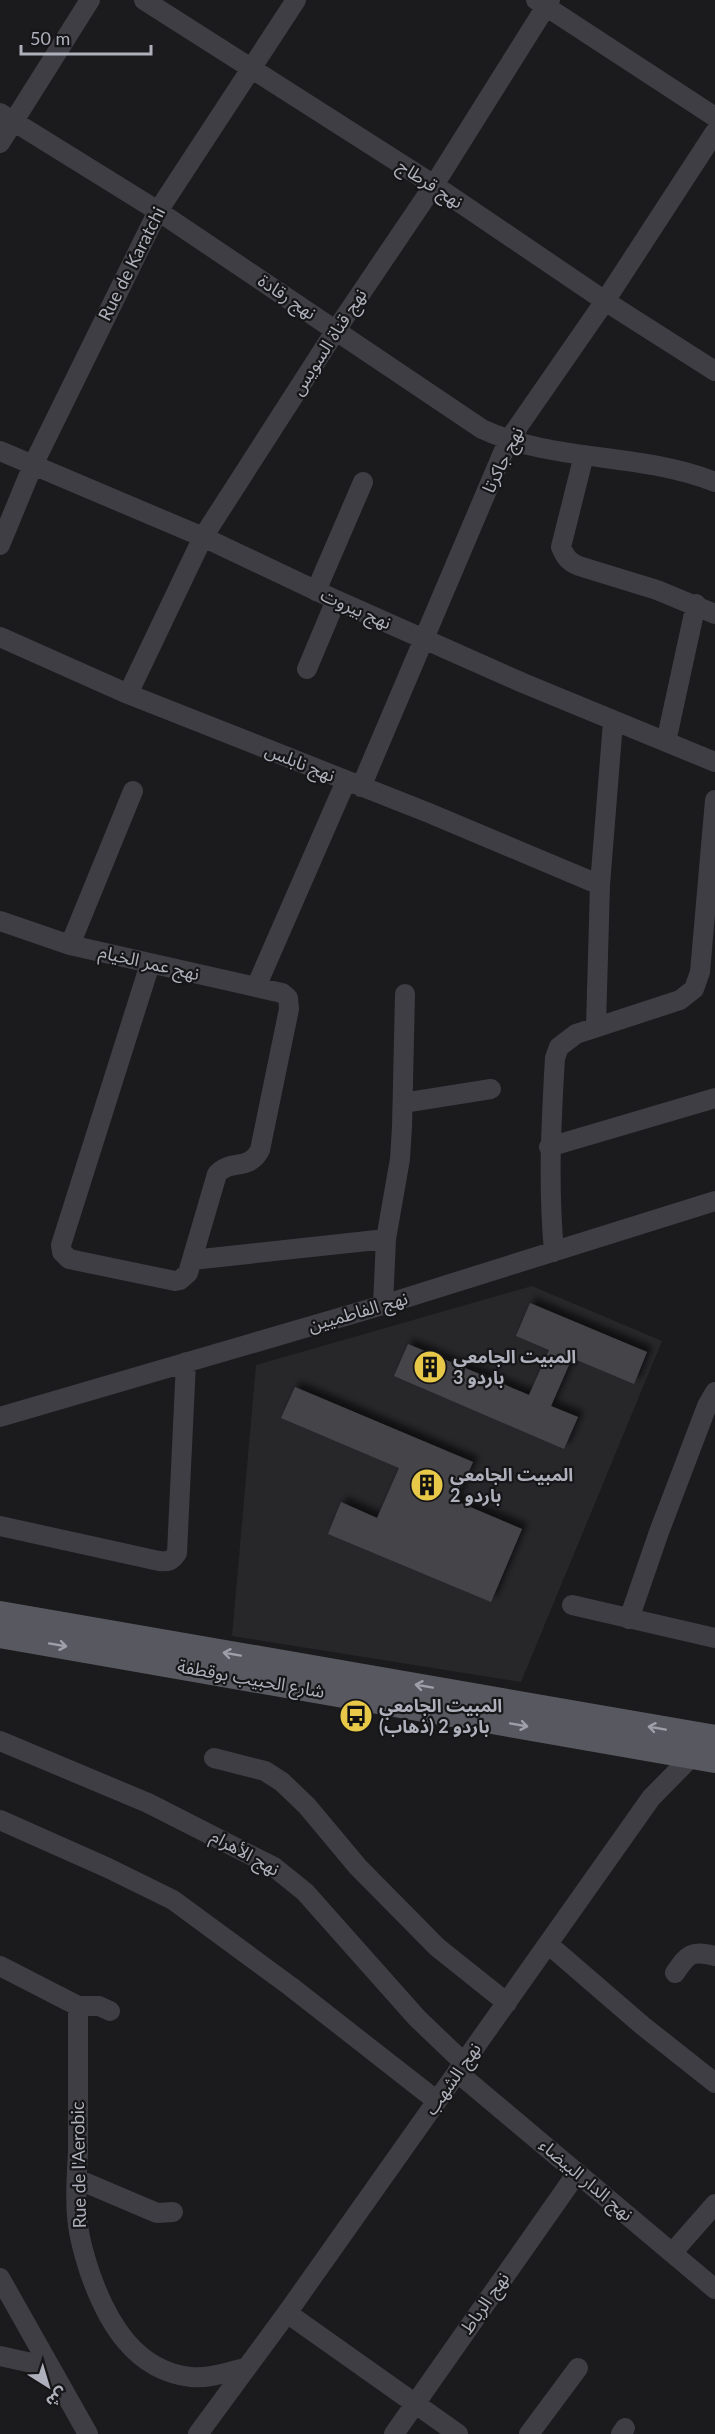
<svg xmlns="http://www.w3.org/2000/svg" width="715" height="2434" font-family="Lato,'Noto Sans Arabic',sans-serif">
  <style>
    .built { fill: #27272a }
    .building { fill: #45454a; filter: url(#shadow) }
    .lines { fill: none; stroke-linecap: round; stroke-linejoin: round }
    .minor { stroke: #3e3e44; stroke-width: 20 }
    .major { stroke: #585960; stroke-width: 26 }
    .oneway { stroke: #9d9fa9 }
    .labels { text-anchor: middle; stroke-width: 4.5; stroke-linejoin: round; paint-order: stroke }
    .street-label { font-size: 18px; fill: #aeb0bb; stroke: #161618 }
    .poi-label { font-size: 18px; font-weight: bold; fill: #aeb0bb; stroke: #161618; text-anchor: start }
  </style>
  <defs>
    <filter id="shadow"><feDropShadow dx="5.5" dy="-5.5" stdDeviation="3" flood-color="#0009"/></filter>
  </defs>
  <rect width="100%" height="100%" fill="#1b1b1d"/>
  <path class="built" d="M 532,1286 L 662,1341 L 521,1682 L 232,1636 L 256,1365 Z"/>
  <path class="building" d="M 530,1303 L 647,1352 L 634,1384 L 572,1358 L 551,1406 L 578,1417 L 564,1449 L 394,1376 L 408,1344 L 529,1395 L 549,1350 L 516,1336 Z
    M 295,1387 L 473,1462 L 456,1501 L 522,1529 L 491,1602 L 328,1534 L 341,1502 L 377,1518 L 399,1468 L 281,1418 Z"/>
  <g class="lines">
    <path class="minor" d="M 144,0 L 434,185 L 605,301 L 715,371
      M 536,0 L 715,117
      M 0,113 L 158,211 L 482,429 C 555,463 640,452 715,482
      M 0,143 L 90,0
      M 0,451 L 203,537 L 336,600 L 523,683 L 715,762
      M 584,455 L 561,547 C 565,557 569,562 579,566 L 657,590 L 715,614
      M 0,545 L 33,465 L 158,211 L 296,0
      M 316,591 L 363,482
      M 0,637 L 128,694 L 429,813 L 600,885
      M 307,669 L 336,600
      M 128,694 L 203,537 L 336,330 L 434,185 L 550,0
      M 666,742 L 696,604
      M 361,787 L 508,441 L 605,301 L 715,132
      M 0,921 L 70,945 L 282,993 L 288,998 L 289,1009 L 260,1150 C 248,1172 232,1158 217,1174 L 188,1273 L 180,1280 L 175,1281 L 69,1259 L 62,1252 L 61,1245 L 150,964
      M 70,945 L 133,791
      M 256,987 L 346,781
      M 596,1027 L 600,885 L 613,722
      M 403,1103 L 491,1089
      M 549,1147 L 715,1098
      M 554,1252 C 548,1185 551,1125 555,1058 L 559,1047 L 576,1034 L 680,1000 L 694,989 L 700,972 L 715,800
      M 192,1260 L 386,1239
      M 383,1305 L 386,1239 L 400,1159 L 402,1127 L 405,994
      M 0,1417 L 383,1305 L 715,1201
      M 0,1526 L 159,1561 C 168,1562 172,1561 177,1553 L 186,1362
      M 572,1605 L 715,1638
      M 629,1619 L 659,1532 L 707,1406 L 715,1392
      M 0,1741 L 148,1803 L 274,1867 L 305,1892 L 417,2018 L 464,2063
      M 214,1758 L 265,1771 L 282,1782 L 307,1806 L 358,1867 L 437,1947 L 507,2003
      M 0,1820 L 108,1868 L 173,1900 L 290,1986 L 437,2101
      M 548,1944 L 643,2026 L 715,2083
      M 0,1966 L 78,2006 C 78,2054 78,2103 78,2152 C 77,2173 75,2195 77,2215 C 78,2235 84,2255 90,2273 C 107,2322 135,2371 191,2377 C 209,2379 228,2372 245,2368
      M 675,1973 C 688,1954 691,1950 715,1956
      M 78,2006 L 99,2006 L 110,2011
      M 457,2072 L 715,2289
      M 77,2179 L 157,2213 L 173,2212
      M 673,2252 L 715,2204
      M 0,2278 L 88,2434
      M 287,2313 L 458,2434
      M 0,2356 L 50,2367
      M 198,2434 L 287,2313 L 651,1798 L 700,1748
      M 394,2434 L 577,2173
      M 529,2434 L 578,2368
      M 621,2434 L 625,2428"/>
    <path class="major" d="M 0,1614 L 715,1738
      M 0,1635 L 715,1760"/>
  </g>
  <defs><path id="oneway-shaft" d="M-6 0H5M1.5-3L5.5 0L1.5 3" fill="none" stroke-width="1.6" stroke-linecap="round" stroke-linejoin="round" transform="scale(1.5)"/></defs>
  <g class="oneway">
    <use href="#oneway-shaft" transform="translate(58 1645) rotate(10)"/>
    <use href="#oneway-shaft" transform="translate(232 1654) rotate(-170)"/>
    <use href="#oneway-shaft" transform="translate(424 1686) rotate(-170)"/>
    <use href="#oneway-shaft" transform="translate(519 1725) rotate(10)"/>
    <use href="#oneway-shaft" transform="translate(657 1728) rotate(-170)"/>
  </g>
  <defs>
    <g id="building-disc" transform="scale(1.725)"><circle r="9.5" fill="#e8c848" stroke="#161618"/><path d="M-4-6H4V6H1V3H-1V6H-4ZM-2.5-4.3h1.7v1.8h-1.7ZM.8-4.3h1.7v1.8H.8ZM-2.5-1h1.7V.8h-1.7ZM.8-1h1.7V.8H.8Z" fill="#111"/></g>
    <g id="bus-disc" transform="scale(1.725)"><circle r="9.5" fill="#e8c848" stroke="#161618"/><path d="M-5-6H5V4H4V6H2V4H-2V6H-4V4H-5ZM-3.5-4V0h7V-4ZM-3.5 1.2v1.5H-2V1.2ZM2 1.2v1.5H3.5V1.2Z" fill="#111"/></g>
  </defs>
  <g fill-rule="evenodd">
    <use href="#building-disc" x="430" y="1367"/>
    <use href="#building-disc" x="427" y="1485"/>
    <use href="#bus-disc" x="356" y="1716"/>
  </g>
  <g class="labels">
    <g class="street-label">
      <text transform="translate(430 184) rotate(33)" y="6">نهج قرطاج</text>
      <text transform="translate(132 264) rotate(-63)" y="6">Rue de Karatchi</text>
      <text transform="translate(287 297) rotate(34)" y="6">نهج رقادة</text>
      <text transform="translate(329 342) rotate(-57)" y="6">نهج قناة السويس</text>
      <text transform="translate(503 460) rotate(-64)" y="6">نهج جاكرتا</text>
      <text transform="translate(356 609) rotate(24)" y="6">نهج بيروت</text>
      <text transform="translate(300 763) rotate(22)" y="6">نهج نابلس</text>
      <text transform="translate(149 963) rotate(13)" y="6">نهج عمر الخيام</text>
      <text transform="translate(358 1312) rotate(-16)" y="6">نهج الفاطميين</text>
      <text transform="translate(251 1679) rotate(10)" y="6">شارع الحبيب بوقطفة</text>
      <text transform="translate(245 1853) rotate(29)" y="6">نهج الأهرام</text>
      <text transform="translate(453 2079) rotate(-55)" y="6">نهج الشهب</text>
      <text transform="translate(79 2165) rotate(-91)" y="6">Rue de l'Aerobic</text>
      <text transform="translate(586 2180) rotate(40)" y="6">نهج الدار البيضاء</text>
      <text transform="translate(485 2303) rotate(-55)" y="6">نهج الرباط</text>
    </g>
    <g class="poi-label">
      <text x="453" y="1363">المبيت الجامعي<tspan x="453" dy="21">باردو 3</tspan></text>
      <text x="450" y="1481">المبيت الجامعي<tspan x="450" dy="21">باردو 2</tspan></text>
      <text x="379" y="1712">المبيت الجامعي<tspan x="379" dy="21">باردو 2 (ذهاب)</tspan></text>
    </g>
  </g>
  <g transform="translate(48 2386) rotate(143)" stroke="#161618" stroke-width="4.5" paint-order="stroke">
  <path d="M0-4.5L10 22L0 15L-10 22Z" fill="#aeb0bb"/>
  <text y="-9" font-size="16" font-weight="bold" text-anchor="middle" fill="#aeb0bb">ش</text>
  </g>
  <path d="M21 45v9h130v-9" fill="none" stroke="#aeb0bb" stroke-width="3"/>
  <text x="30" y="45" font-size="18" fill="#aeb0bb" stroke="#161618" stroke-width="4.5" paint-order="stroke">50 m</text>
</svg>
